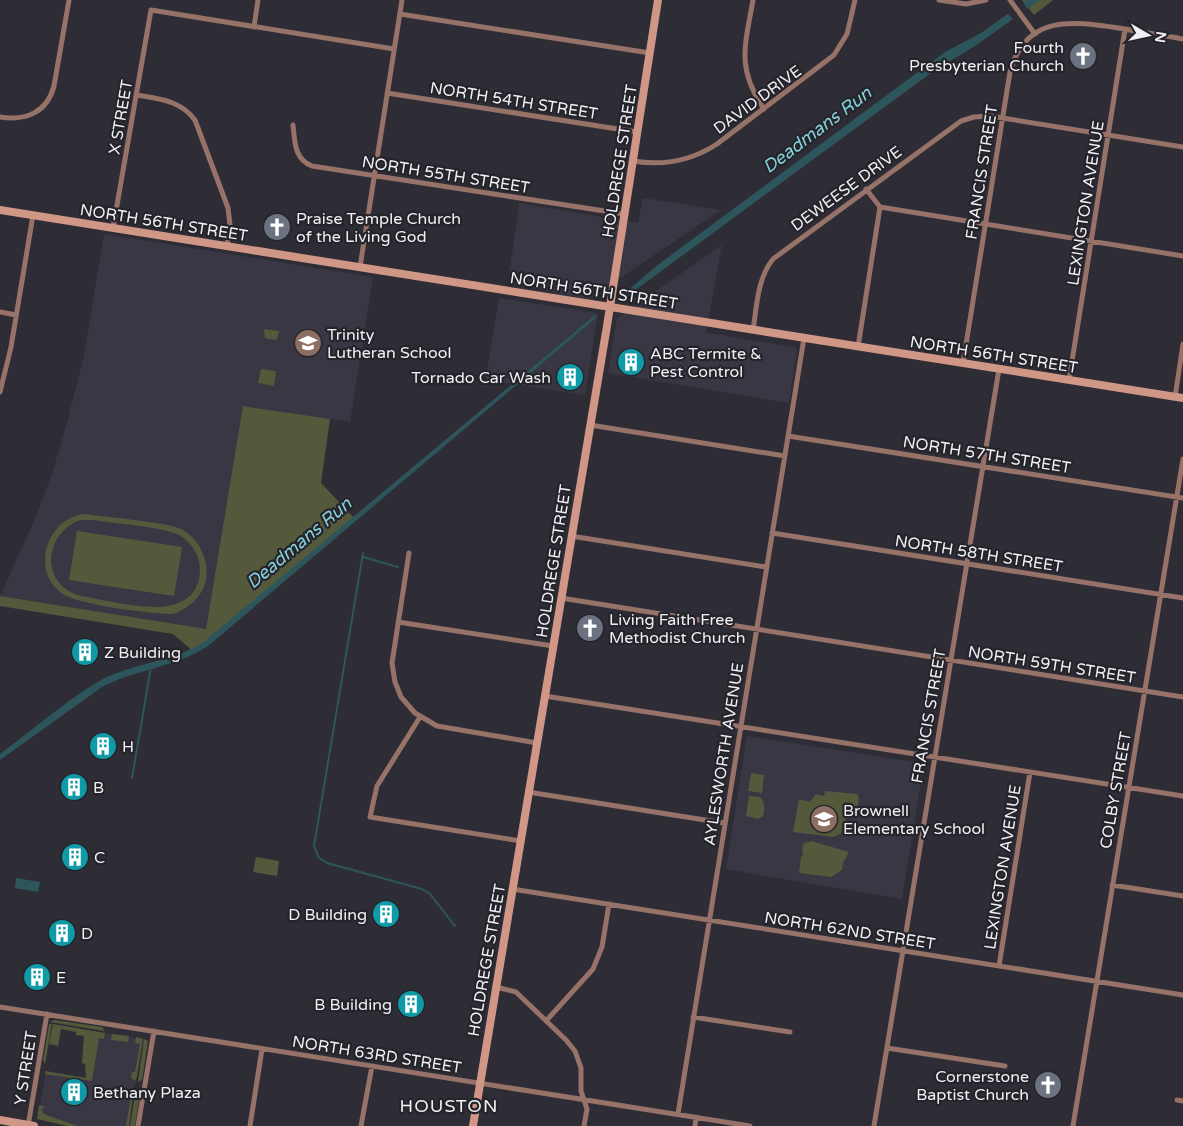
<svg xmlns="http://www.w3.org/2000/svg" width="1183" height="1126" font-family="'Varela Round',sans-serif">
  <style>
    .built { fill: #393744 }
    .green { fill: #55593b; fill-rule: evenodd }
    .water { fill: #2d565c }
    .pier { fill: #2e2d35 }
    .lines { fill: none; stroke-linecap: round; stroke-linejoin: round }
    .stream { stroke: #2d565c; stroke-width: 2 }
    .minor { stroke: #967268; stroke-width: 5 }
    .secondary { stroke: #d09787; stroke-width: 8 }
    .labels { text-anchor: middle; stroke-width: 4.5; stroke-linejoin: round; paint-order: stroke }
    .poi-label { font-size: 16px; fill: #f0f0f5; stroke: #25242b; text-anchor: start }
    .street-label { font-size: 16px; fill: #f0f0f5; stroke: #25242b }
    .water-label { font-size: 18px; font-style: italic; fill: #84d0db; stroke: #25242b }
    .neighbourhood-label { font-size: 18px; letter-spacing: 1px; fill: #f0f0f5; stroke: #25242b }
  </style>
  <rect width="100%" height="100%" fill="#2e2d35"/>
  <path class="built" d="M 643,198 L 721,210 L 589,299 L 508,284 L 519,203 L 638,223 Z
    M 104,234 L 373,277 L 350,422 L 243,406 L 206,630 L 0,596 L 35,519 L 52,474 L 66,426 L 84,356 Z
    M 722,245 L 706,332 L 797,348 L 789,403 L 608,373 L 617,318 Z
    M 499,298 L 598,313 L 585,395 L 493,381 L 484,388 Z
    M 747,736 L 921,763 L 923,769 L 902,899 L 726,869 Z
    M 98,1032 L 143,1039 L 128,1126 L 71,1126 L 38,1118 L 46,1071 L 91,1079 Z"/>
  <path class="green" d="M 1022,0 L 1053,0 L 1034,15 Z
    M 264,329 L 279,331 L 277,340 L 265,338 Z
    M 261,369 L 276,371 L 274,386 L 258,383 Z
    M 243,406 L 330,419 L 321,483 L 356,520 L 195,653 L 173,634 L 0,606 L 0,596 L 206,629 Z
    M 85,514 C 105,517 170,522 183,530 C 200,540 209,561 206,580 C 203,596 188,609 173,614 C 151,614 80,605 63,594 C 29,572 47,517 85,514 ZM 80,520 L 92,520 C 112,523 163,527 179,535 C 191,542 200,555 200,569 C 199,629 116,601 81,596 C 40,586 43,534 80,520 Z
    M 77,531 L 182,547 L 174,596 L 69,580 Z
    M 751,773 L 764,775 L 762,793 L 748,791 Z
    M 825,791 L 857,794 L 859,798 L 857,815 L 846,818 L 841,833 L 834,837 L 793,832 L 799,799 L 810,802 L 816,794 L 824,796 Z
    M 749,796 L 760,797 C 765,803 765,809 763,816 L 758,819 L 746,816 Z
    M 811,841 L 849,852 L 843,863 L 842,870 L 831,877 L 799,873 L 801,857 L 804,854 L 802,853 L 803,844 Z
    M 256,857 L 279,861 L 277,876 L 253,872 Z
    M 54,1020 L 102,1027 L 105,1031 L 50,1022 Z
    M 49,1024 L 52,1024 L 45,1064 L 43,1060 Z
    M 53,1024 L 105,1033 L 104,1039 L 99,1038 L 92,1081 L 45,1074 L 45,1071 L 86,1078 L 85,1064 L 82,1063 L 84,1036 L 76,1035 L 76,1032 L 61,1029 L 58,1046 L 49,1044 Z
    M 112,1034 L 129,1036 L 128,1042 L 111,1040 Z
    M 136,1037 L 143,1039 L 136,1081 L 131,1078 L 132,1072 L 135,1072 L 140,1044 L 135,1043 Z
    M 144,1039 L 148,1041 L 142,1080 L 138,1082 Z
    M 134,1088 L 129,1126 L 126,1126 L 132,1091 Z
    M 136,1089 L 140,1093 L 135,1126 L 130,1126 Z
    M 39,1105 L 46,1107 L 41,1109 L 44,1114 L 77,1126 L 67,1126 L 37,1119 Z"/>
  <path class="water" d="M 1027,0 L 1040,0 L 975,46 L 935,70 L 630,294 L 639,301 L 626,299 L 622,289 L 626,292 L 659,264 L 945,52 L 981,33 Z
    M 595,315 L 597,317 L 208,646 C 177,667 136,669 102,687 L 0,760 L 0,754 C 31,731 63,703 96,683 C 129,663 169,663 201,644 Z
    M 16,878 L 40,882 L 38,892 L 15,888 Z"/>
  <path class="pier" d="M 1022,1 L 1029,11 L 1015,22 L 1007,12 Z"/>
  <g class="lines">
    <path class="stream" d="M 363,553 L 314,846 L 319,858 L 327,863 L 422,889 L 430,894 L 455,926
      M 363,557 L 398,567
      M 132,778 L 151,667"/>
    <path class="minor" d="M 753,0 C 745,46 736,68 764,109
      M 939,0 L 966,4 L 986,0
      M 1010,0 L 1035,34
      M 400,14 L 650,53
      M 254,27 L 258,0
      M 387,93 L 637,132
      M 136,95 C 159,99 180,100 195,120 L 228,208 L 230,225 L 227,246
      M 0,117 C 25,121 47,113 54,86 L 69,0
      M 293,125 C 295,142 294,159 312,166 L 624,214
      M 633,161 C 663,166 691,161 717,144 L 834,55 L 847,34 L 855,0
      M 866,189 L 880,207 L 1183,256
      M 113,228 L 151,10 L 394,49
      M 360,267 L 402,0
      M 0,312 L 16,315
      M 753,330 C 757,306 757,279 773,259 L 961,121 L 974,117 L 990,116 L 1183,147
      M 858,347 L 880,207
      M 963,363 L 1010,72 C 1026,14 1072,21 1119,28 C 1140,32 1162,35 1183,39
      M 1069,380 L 1125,29
      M 0,392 L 11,347 L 33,215
      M 1175,397 L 1183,344
      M 590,425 L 785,456
      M 788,436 L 1183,498
      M 772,533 L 1183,598
      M 571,536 L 766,567
      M 409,553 L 392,663 L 395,682 L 401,697 L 415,713 L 437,726 L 537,743
      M 561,598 L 1183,697
      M 398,622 L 553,646
      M 545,696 L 1183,796
      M 420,717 L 377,786 L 370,817 L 521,841
      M 528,792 L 724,823
      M 1112,885 L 1183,896
      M 512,889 L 1183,995
      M 999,966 L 1030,772
      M 496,987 L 516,992 L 566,1040 L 575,1051 L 581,1068 L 581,1091 L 587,1109 L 584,1126
      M 0,1007 L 750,1126
      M 693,1017 L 790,1032
      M 546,1021 L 593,969 L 602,947 L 609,904
      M 887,1048 L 1005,1066
      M 1177,1100 L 1183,1101
      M 678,1114 L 804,338
      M 28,1126 L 47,1014
      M 138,1126 L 154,1031
      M 250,1126 L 262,1049
      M 361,1126 L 372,1066
      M 695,1126 L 696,1117
      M 874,1126 L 999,369
      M 1073,1126 L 1183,459"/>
    <path class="secondary" d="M 0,210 L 1183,398
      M 0,1120 L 34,1126
      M 473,1126 L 607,326 L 658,0"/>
  </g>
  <defs>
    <g id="church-disc" transform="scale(1.4375)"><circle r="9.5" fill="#6b7280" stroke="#25242b"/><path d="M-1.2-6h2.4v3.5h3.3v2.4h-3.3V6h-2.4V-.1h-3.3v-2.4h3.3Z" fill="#fff"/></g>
    <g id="school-disc" transform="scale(1.4375)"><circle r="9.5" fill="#8d6e63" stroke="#25242b"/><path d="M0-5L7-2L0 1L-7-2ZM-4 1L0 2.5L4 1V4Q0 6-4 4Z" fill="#fff"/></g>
    <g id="building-disc" transform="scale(1.4375)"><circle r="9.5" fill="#0f9aa8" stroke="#25242b"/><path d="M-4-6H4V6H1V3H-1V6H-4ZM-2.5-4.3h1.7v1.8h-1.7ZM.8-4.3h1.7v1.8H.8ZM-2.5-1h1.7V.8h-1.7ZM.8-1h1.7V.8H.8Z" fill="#fff"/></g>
  </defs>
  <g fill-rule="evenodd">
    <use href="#church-disc" x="1083" y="56"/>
    <use href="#church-disc" x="277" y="227"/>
    <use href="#school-disc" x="308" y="343"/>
    <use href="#building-disc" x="631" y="362"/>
    <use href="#building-disc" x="570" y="377"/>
    <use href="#church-disc" x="590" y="628"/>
    <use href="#building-disc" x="85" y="652"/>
    <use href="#building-disc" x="103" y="746"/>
    <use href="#building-disc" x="74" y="787"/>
    <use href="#school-disc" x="824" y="819"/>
    <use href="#building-disc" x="75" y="857"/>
    <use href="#building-disc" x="386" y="914"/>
    <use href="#building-disc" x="62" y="933"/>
    <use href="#building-disc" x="37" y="977"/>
    <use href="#building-disc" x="411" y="1004"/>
    <use href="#church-disc" x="1048" y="1085"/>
    <use href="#building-disc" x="74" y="1092"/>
  </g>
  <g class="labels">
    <g class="poi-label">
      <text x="1064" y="53" text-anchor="end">Fourth<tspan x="1064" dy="18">Presbyterian Church</tspan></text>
      <text x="296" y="224">Praise Temple Church<tspan x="296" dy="18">of the Living God</tspan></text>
      <text x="327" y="340">Trinity<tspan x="327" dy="18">Lutheran School</tspan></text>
      <text x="650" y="359">ABC Termite &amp;<tspan x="650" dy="18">Pest Control</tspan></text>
      <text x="551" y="383" text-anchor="end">Tornado Car Wash</text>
      <text x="609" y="625">Living Faith Free<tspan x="609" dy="18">Methodist Church</tspan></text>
      <text x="104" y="658">Z Building</text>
      <text x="122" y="752">H</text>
      <text x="93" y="793">B</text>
      <text x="843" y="816">Brownell<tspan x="843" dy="18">Elementary School</tspan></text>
      <text x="94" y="863">C</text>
      <text x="367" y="920" text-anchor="end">D Building</text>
      <text x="81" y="939">D</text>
      <text x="56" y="983">E</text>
      <text x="392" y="1010" text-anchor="end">B Building</text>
      <text x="1029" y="1082" text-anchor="end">Cornerstone<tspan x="1029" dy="18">Baptist Church</tspan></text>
      <text x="93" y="1098">Bethany Plaza</text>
    </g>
    <g class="street-label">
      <text transform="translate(757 99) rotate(-36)" y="6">DAVID DRIVE</text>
      <text transform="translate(514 100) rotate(9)" y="6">NORTH 54TH STREET</text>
      <text transform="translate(120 117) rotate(-80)" y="6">X STREET</text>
      <text transform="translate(619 161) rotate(-81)" y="6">HOLDREGE STREET</text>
      <text transform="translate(981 172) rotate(-81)" y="6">FRANCIS STREET</text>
      <text transform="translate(446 174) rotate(9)" y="6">NORTH 55TH STREET</text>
      <text transform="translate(846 188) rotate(-36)" y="6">DEWEESE DRIVE</text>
      <text transform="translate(1085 203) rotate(-81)" y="6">LEXINGTON AVENUE</text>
      <text transform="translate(164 222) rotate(9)" y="6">NORTH 56TH STREET</text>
      <text transform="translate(594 290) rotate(9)" y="6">NORTH 56TH STREET</text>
      <text transform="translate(994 354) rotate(9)" y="6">NORTH 56TH STREET</text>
      <text transform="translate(987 454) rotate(9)" y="6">NORTH 57TH STREET</text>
      <text transform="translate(979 553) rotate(9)" y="6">NORTH 58TH STREET</text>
      <text transform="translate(553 561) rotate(-81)" y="6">HOLDREGE STREET</text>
      <text transform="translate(1052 664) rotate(9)" y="6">NORTH 59TH STREET</text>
      <text transform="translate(928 716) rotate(-80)" y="6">FRANCIS STREET</text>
      <text transform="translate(723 754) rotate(-81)" y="6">AYLESWORTH AVENUE</text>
      <text transform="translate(1115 790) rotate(-80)" y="6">COLBY STREET</text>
      <text transform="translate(1002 867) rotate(-81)" y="6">LEXINGTON AVENUE</text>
      <text transform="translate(850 930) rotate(9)" y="6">NORTH 62ND STREET</text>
      <text transform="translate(486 960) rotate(-80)" y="6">HOLDREGE STREET</text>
      <text transform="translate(377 1054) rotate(9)" y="6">NORTH 63RD STREET</text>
      <text transform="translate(25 1068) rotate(-81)" y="6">Y STREET</text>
    </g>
    <g class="water-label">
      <text transform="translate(817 130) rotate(-37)" y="6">Deadmans Run</text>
      <text transform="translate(299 543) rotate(-40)" y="6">Deadmans Run</text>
    </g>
    <g class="neighbourhood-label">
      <text x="449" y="1112">HOUSTON</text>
    </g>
  </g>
  <g transform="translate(1148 35) rotate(99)" stroke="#25242b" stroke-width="4" paint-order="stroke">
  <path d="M0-4L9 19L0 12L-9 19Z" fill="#f0f0f5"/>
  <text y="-8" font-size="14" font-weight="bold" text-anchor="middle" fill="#f0f0f5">N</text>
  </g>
</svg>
